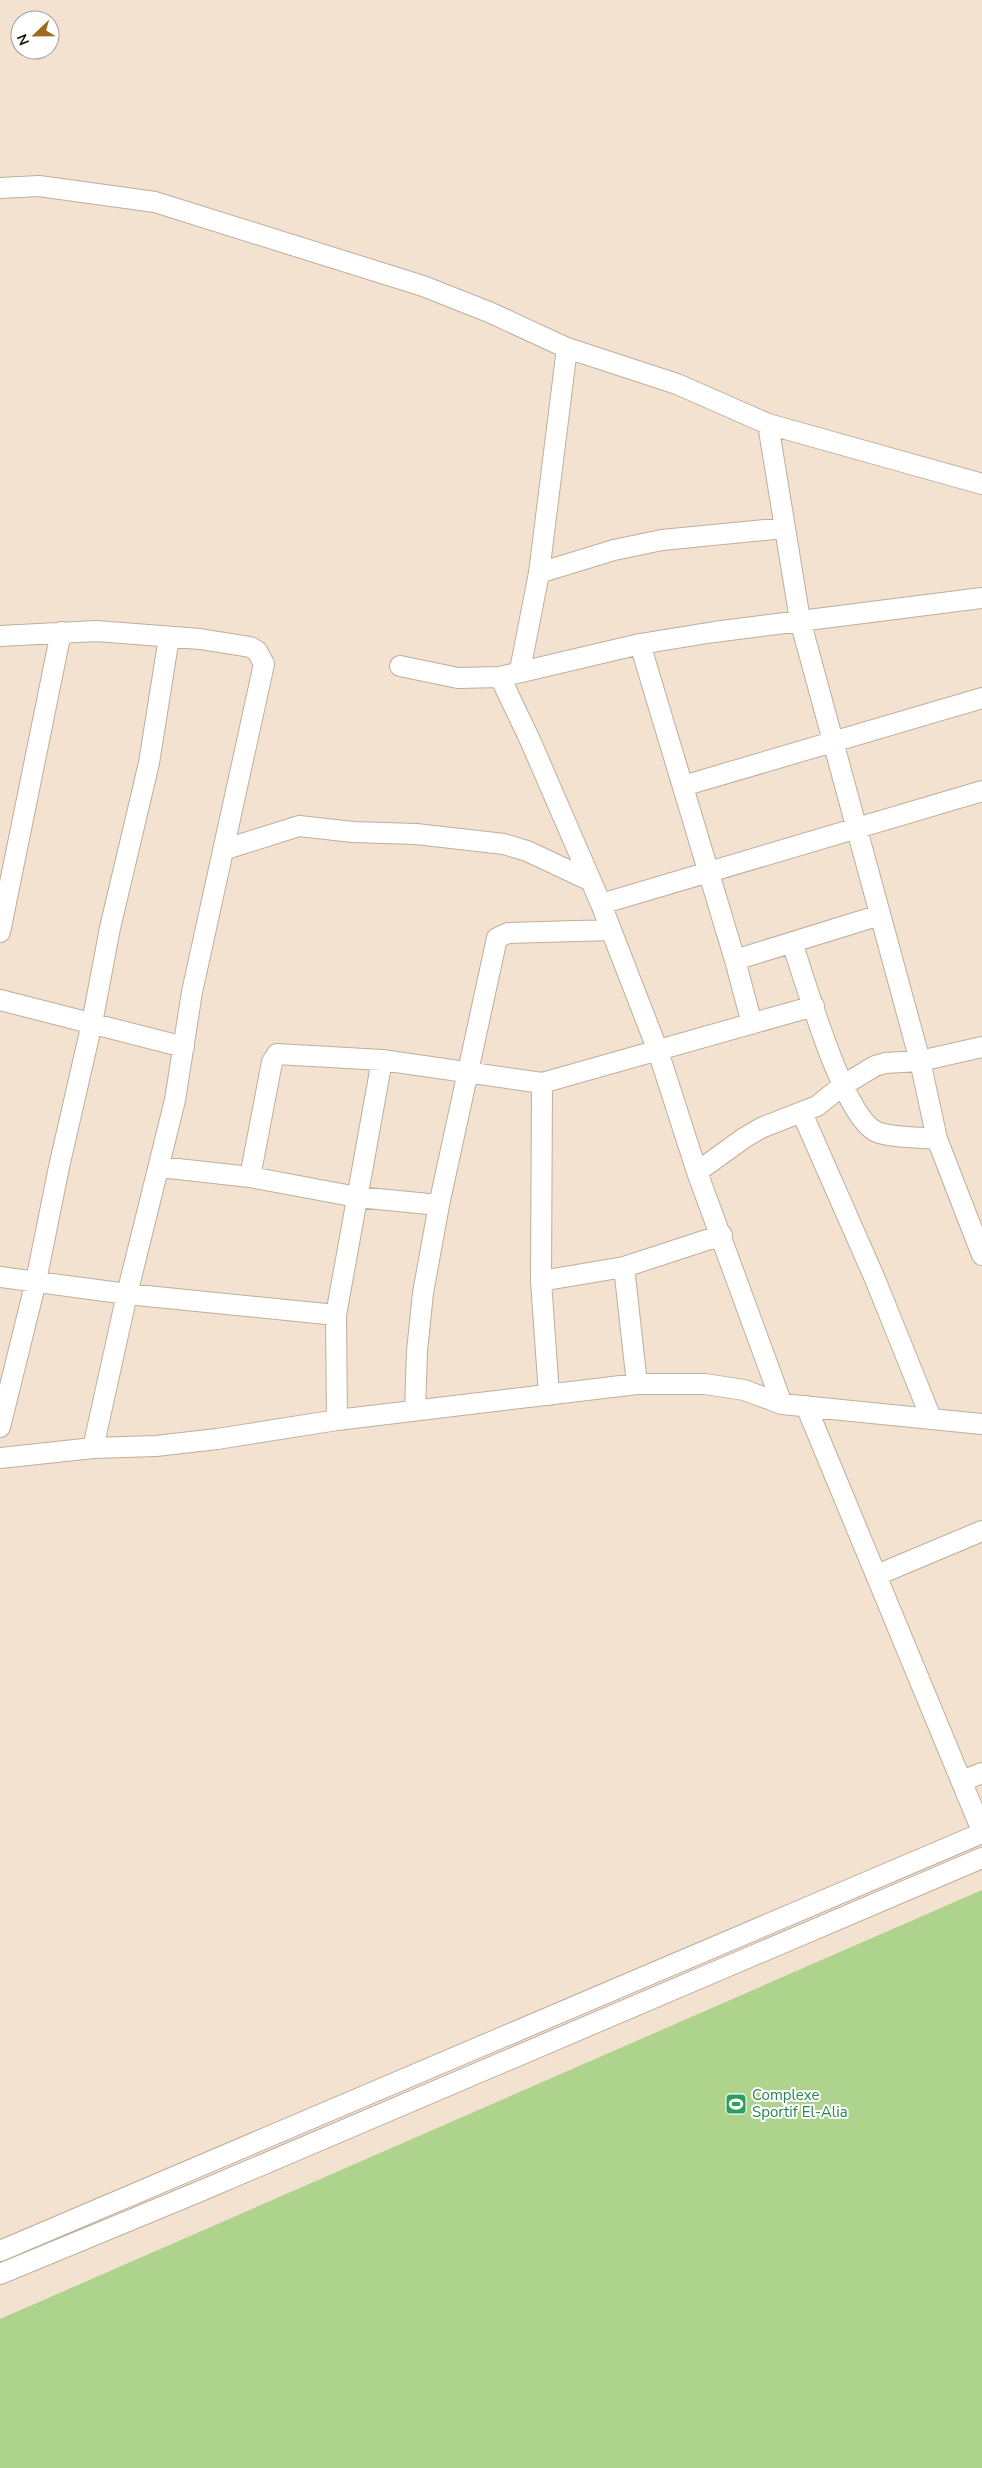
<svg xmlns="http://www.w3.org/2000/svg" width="982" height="2468" font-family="'Nunito Sans',sans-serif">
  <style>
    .green { fill: #add38c }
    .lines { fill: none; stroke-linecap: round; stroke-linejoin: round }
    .street-casing { stroke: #beae9c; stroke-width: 22 }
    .street { stroke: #fff; stroke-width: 20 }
    .labels { text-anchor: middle; stroke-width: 4; stroke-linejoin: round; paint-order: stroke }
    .leisure-label { font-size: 15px; fill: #27864d; stroke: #fff; text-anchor: start }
  </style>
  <rect width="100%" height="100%" fill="#f3e2d0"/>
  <path class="green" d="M 982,1890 L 982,2468 L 0,2468 L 0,2319 Z"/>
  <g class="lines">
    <g class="street-casing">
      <path id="street" d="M 0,188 L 39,186 L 155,202 L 423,286 L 489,312 L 567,348
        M 539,573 L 614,550 L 662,540 L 785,528
        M 0,636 L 96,631 L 200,639 L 250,647 L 257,651 L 264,664 L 192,992 L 175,1100 L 127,1294 L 93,1448
        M 640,644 L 735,960 L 752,1024
        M 400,666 L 458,678 L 500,677 L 640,644 L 714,632 L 982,598
        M 520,670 L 539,573 L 567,348 L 677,384 L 768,424 L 982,484
        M 500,677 L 530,740 L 601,904 L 658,1051 L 697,1172 L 782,1404
        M 683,786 L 982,698
        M 223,850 L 299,826 L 353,832 L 416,834 L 504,844 L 527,851 L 591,881
        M 601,904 L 982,791
        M 0,932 L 61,632
        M 792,943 C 806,982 842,1113 875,1131 C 888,1138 921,1137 937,1139
        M 735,960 L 880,915
        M 0,1000 L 184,1047
        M 982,1047 L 920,1061 L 937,1139 L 982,1255
        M 542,1083 L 541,1281 L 549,1395
        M 802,1113 L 875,1279 L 931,1418
        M 160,1167 L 250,1177 L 357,1197 L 439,1205
        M 697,1172 L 744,1138 L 761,1128 L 817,1106 L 842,1086 L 875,1066 L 885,1063 L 920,1061 L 800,620 L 768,424
        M 250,1177 L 272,1062 L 277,1054 L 382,1060 L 542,1083 L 814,1006
        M 624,1267 L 637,1384
        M 0,1277 L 127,1294 L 336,1315
        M 541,1281 L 624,1267 L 722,1235
        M 806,1406 L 982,1831
        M 415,1411 L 417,1351 L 423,1293 L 439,1205 L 497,938 L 508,933 L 611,930
        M 337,1420 L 336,1315 L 382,1060
        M 0,1427 L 36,1281 L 59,1167 L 92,1023 L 110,928 L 149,763 L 169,637
        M 0,1458 L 93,1448 L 156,1446 L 217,1439 L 337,1420 L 637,1384 L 705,1384 L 744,1390 L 782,1404 L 982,1424
        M 877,1575 L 982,1531
        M 962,1781 L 982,1773
        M 0,2251 L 982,1833
        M 0,2274 L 203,2190 L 982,1858"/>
    </g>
    <use href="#street" class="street"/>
  </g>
  <defs>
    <g id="stadium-square" transform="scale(1.125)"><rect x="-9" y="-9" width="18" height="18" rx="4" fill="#2e9e5b" stroke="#fff"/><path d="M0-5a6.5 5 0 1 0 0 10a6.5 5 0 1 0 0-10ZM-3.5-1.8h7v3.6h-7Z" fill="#fff"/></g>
  </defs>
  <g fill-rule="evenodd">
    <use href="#stadium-square" x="736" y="2104"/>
  </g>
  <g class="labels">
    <g class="leisure-label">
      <text x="752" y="2100">Complexe<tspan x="752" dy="17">Sportif El-Alia</tspan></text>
    </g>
  </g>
  <g transform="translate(35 35) rotate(248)"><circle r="24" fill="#ffffff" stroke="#a09e9c"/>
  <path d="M0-4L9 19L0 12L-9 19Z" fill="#9e6c21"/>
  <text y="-8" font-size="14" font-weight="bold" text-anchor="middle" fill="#120d07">N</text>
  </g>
</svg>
